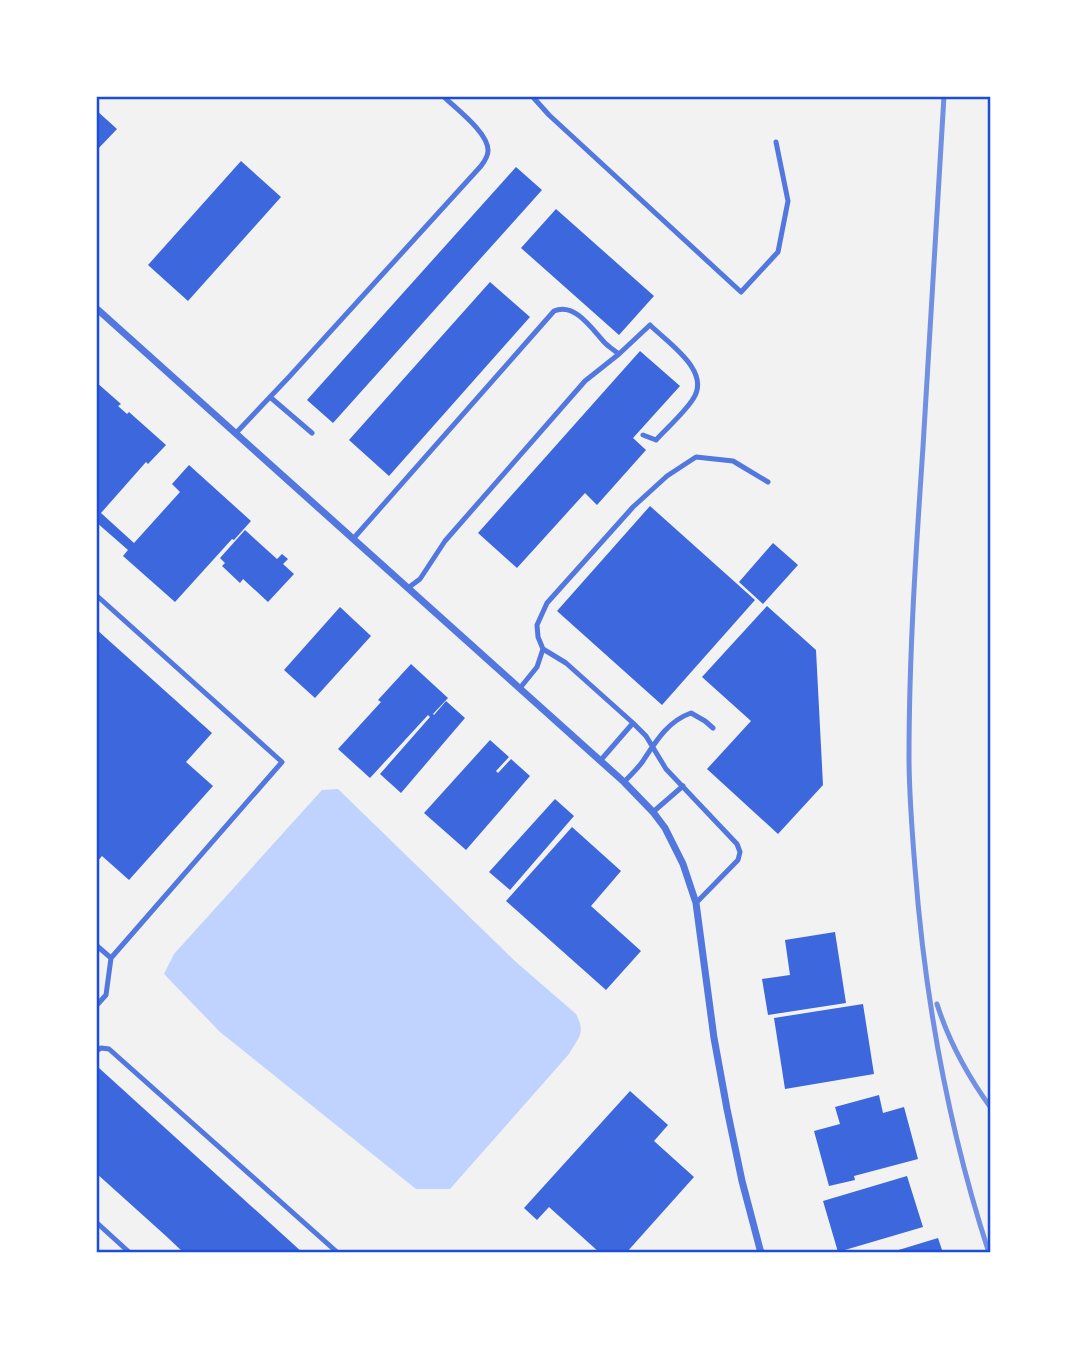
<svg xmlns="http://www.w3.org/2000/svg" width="1087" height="1349" font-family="'DM Sans',sans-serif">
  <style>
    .water { fill: #bfd3fe }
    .building { fill: #3d67dc }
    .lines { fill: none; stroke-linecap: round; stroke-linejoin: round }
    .service { stroke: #5277de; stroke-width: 5 }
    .minor { stroke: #5277de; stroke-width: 7 }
    .rail { stroke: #7290e2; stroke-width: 5 }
    .neatline { fill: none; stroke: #1d4ed8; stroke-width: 2.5 }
  </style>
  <rect width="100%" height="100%" fill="#f2f2f2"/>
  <path class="water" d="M 338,789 L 516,962 L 576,1014 C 586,1033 579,1037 569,1054 L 450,1189 L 416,1189 L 220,1032 L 164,974 L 174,954 L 322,790 Z"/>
  <path class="building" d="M 96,110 L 117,129 L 96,151 Z
    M 241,161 L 281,197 L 188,301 L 148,265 Z
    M 516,167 L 542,190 L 333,423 L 307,400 Z
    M 556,209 L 654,296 L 619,335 L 521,248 Z
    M 490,282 L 530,317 L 389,476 L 349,440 Z
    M 640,351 L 680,386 L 633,438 L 646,450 L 597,505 L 585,493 L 517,568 L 478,533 Z
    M 96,382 L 121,404 L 118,406 L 127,414 L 129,412 L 166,445 L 148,464 L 146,462 L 101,513 L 134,543 L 180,492 L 172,484 L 189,465 L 251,521 L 234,540 L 232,539 L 175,602 L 123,556 L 128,550 L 96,522 Z
    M 650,506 L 755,600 L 662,705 L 557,611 Z
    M 245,530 L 277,559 L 282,554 L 288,559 L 283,564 L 294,574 L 268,602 L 243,579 L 240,583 L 222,566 L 225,563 L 220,558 Z
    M 773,543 L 798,565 L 763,604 L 739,582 Z
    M 767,606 L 816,650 L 823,785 L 778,834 L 707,769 L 751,721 L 702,677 Z
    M 340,607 L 371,636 L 315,698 L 284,670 Z
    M 96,629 L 212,733 L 186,762 L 213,786 L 129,880 L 102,856 L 96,863 Z
    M 411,664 L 448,698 L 433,714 L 434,715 L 446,701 L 465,718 L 401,793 L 380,774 L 430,717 L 428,715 L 370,778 L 338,749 L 381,702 L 378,700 Z
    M 490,740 L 509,757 L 496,771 L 498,773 L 511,759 L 530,776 L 466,850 L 424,813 Z
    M 555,799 L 574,816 L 510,890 L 489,872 Z
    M 572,827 L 621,871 L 591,906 L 641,951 L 606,990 L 506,901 Z
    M 835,932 L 846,1003 L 768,1015 L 762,979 L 790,975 L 785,940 Z
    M 863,1004 L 874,1074 L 785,1089 L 774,1018 Z
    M 99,1068 L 303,1253 L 184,1253 L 166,1236 L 96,1173 L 96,1071 Z
    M 630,1091 L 668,1125 L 654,1141 L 694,1177 L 626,1253 L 600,1253 L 549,1207 L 537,1220 L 524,1208 Z
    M 879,1095 L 883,1113 L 904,1107 L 918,1159 L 854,1176 L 855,1180 L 829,1186 L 814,1131 L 840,1124 L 835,1107 Z
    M 907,1176 L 923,1227 L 838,1252 L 823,1201 Z
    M 938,1238 L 943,1253 L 892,1253 L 892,1252 Z"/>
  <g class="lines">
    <path class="service" d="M 532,96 L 549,115 L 741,292 L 778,252 L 788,201 L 776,142
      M 270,397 L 312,433
      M 236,433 L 289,377 L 481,166 C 484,162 488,156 488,151 C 489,133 455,108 443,96
      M 353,539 L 554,311 C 575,302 592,329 605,343 C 609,347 614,350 619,354
      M 408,588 L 420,579 L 445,541 L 585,381 L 619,354 L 650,325 C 668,343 712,371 693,399 C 685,412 667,428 656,440 L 643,435
      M 96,595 L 282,762 L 111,958 L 106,995 L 96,1006
      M 543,649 L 566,663 L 633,723 L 600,761
      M 520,688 L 537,667 L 543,649 L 538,637 L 537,625 L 547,603 L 633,507 L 667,476 L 696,457 L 733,461 L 768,482
      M 633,723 L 646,736 L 666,769 L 737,844 L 740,852 L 738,860 L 696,903
      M 624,782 C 631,775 638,768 643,761 C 656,741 668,721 691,713 L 705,721 L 713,728
      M 653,812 L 683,786
      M 96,945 L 111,958
      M 96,1051 L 101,1048 L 109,1049 L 338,1253
      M 96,1222 L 130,1253"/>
    <path class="minor" d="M 96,308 L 624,782 L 653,812 L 665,828 L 683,864 L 696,903 L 714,1038 L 727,1109 L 742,1181 L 761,1253"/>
    <path class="rail" d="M 944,96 C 937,213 930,330 923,447 C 916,550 909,654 909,757 C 909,794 912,831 915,868 C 925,1000 948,1127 989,1253
      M 937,1004 C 949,1042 967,1075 991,1108"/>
  </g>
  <rect width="1087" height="1349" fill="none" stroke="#ffffff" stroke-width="196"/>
  <rect x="98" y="98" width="891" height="1153" class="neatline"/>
</svg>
